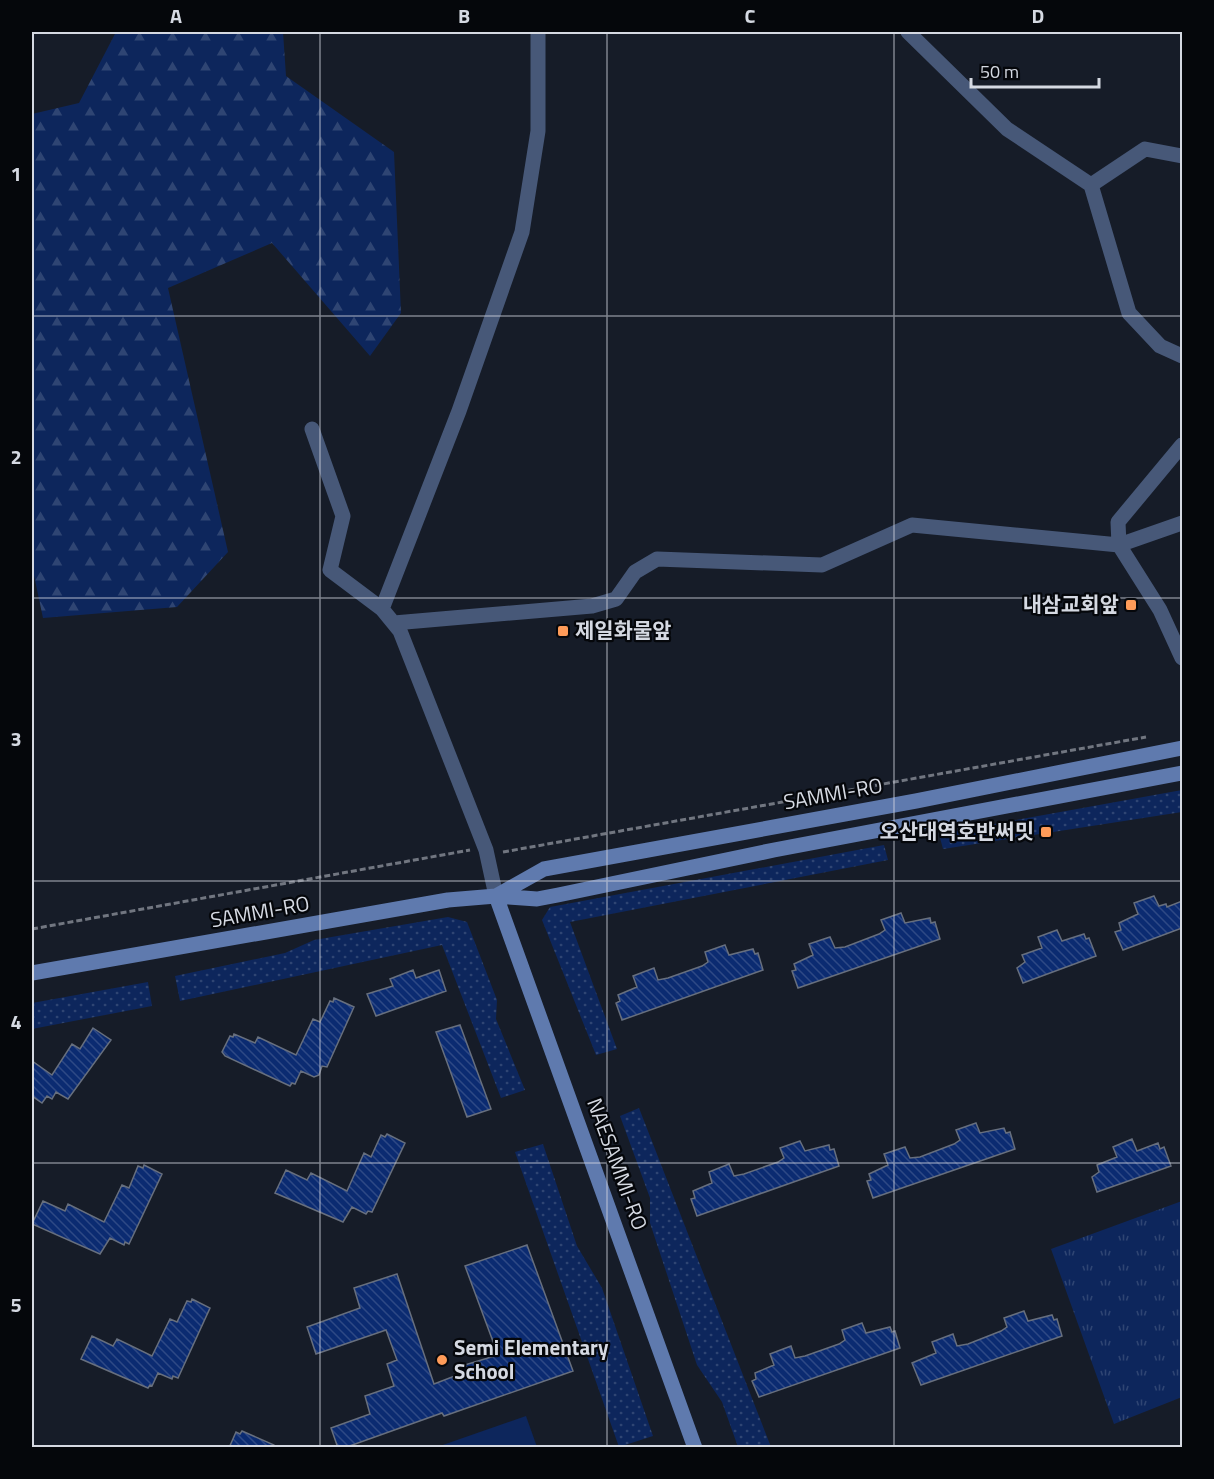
<svg xmlns="http://www.w3.org/2000/svg" width="1214" height="1479" font-family="'Titillium Web','Noto Sans KR',sans-serif">
  <style>
    .grass { fill: url(#grass-dots) }
    .forest { fill: url(#forest-firs) }
    .park { fill: url(#park-tufts) }
    .pitch { fill: #0d265c }
    .building { fill: url(#building-back-hatch); stroke: #676f7e; stroke-width: 1.5 }
    .lines { fill: none; stroke-linecap: round; stroke-linejoin: round }
    .path { stroke: #717680; stroke-width: 3; stroke-dasharray: 6 3; stroke-linecap: butt }
    .street { stroke: #475878; stroke-width: 15 }
    .secondary { stroke: #5f7aae; stroke-width: 15 }
    .grid { fill: none; stroke: #d5d9e2; stroke-width: 1.5; stroke-opacity: 0.55 }
    .poi-dot { fill: #fe9b59; stroke: #05070b; stroke-width: 2 }
    .labels { text-anchor: middle; stroke-width: 4.5; stroke-linejoin: round; paint-order: stroke }
    .poi-label { font-size: 21px; font-weight: bold; fill: #d5d9e2; stroke: #05070b; text-anchor: end }
    .street-label { font-size: 21px; fill: #d5d9e2; stroke: #05070b }
    .neatline { fill: none; stroke: #d5d9e2; stroke-width: 2 }
    .grid-label { font-size: 20px; text-anchor: middle; font-weight: bold; fill: #d5d9e2 }
  </style>
  <defs>
    <pattern id="grass-dots" width="8" height="8" patternUnits="userSpaceOnUse" patternTransform="scale(1.5)"><rect width="8" height="8" fill="#0d265c"/><path d="M2 2h.1M6 6h.1" fill="none" stroke="#2f4573" stroke-width="1.8" stroke-linecap="round"/></pattern>
    <pattern id="forest-firs" width="22" height="20" patternUnits="userSpaceOnUse" patternTransform="scale(1.5)"><rect width="22" height="20" fill="#0d265c"/><path d="M5 1l3.5 6h-7zM16 11l3.5 6h-7z" fill="#2f4573"/></pattern>
    <pattern id="park-tufts" width="24" height="20" patternUnits="userSpaceOnUse" patternTransform="scale(1.5)"><rect width="24" height="20" fill="#0d265c"/><path d="M3 7l-1-3M5 7V3M7 7l1-3M15 17l-1-3M17 17v-4M19 17l1-3" fill="none" stroke="#2f4573"/></pattern>
    <pattern id="building-back-hatch" width="6" height="6" patternUnits="userSpaceOnUse" patternTransform="scale(1.5)"><rect width="6" height="6" fill="#0b2b71"/><path d="M-1 5l2 2M0 0l6 6M5-1l2 2" fill="none" stroke="#2e4985"/></pattern>
  </defs>
  <rect width="100%" height="100%" fill="#161c28"/>
  <path class="grass" d="M 1182,790 L 1182,812 L 943,849 L 939,834 Z
    M 884,845 L 888,860 L 570,922 L 617,1049 L 596,1055 L 542,920 L 550,907 Z
    M 448,917 L 467,922 L 497,1000 L 496,1019 L 525,1090 L 501,1098 L 442,945 L 180,1001 L 175,976 L 285,953 L 314,940 Z
    M 148,982 L 152,1006 L 32,1029 L 32,1003 Z
    M 639,1108 L 771,1447 L 738,1447 L 722,1402 L 697,1365 L 650,1223 L 650,1198 L 620,1116 Z
    M 543,1144 L 577,1246 L 602,1288 L 653,1436 L 619,1447 L 515,1152 Z"/>
  <path class="forest" d="M 116,32 L 283,32 L 286,76 L 394,152 L 401,313 L 370,356 L 272,243 L 168,288 L 228,552 L 177,607 L 43,618 L 32,566 L 32,114 L 79,103 Z"/>
  <path class="park" d="M 1182,1201 L 1182,1397 L 1114,1424 L 1051,1249 Z"/>
  <path class="pitch" d="M 526,1416 L 537,1447 L 437,1447 Z"/>
  <path class="building" d="M 1154,896 L 1159,906 L 1166,904 L 1167,907 L 1182,901 L 1182,928 L 1123,950 L 1115,932 L 1121,930 L 1119,923 L 1138,914 L 1134,903 Z
    M 901,913 L 905,923 L 930,918 L 931,923 L 935,922 L 940,939 L 798,988 L 792,971 L 796,970 L 794,964 L 813,955 L 809,944 L 830,937 L 835,948 L 845,947 L 879,934 L 885,930 L 881,920 Z
    M 1057,930 L 1062,941 L 1084,934 L 1086,939 L 1089,938 L 1096,956 L 1023,983 L 1017,968 L 1025,962 L 1022,955 L 1042,948 L 1038,937 Z
    M 725,945 L 729,955 L 753,949 L 755,954 L 758,953 L 763,970 L 622,1020 L 616,1003 L 620,1001 L 618,995 L 637,987 L 633,976 L 654,968 L 658,980 L 668,978 L 702,966 L 708,962 L 705,952 Z
    M 413,970 L 416,978 L 439,970 L 446,991 L 376,1016 L 367,994 L 393,986 L 390,979 Z
    M 334,998 L 354,1007 L 327,1067 L 322,1066 L 319,1075 L 314,1077 L 301,1071 L 295,1084 L 292,1083 L 290,1086 L 225,1056 L 222,1052 L 230,1036 L 233,1037 L 234,1034 L 255,1043 L 258,1037 L 296,1055 L 313,1019 L 320,1022 L 330,1001 L 333,1002 Z
    M 460,1025 L 491,1109 L 467,1117 L 436,1032 Z
    M 93,1028 L 111,1040 L 68,1099 L 56,1092 L 52,1099 L 47,1096 L 42,1103 L 32,1096 L 32,1061 L 52,1075 L 72,1044 L 80,1049 Z
    M 976,1123 L 980,1133 L 1004,1128 L 1006,1133 L 1010,1132 L 1015,1149 L 873,1198 L 867,1181 L 871,1180 L 869,1174 L 888,1165 L 884,1154 L 905,1147 L 910,1158 L 920,1157 L 954,1144 L 960,1140 L 956,1130 Z
    M 387,1134 L 405,1143 L 372,1212 L 368,1211 L 366,1214 L 352,1207 L 343,1222 L 275,1193 L 286,1170 L 307,1180 L 311,1173 L 347,1191 L 364,1153 L 371,1157 L 381,1135 L 385,1137 Z
    M 1132,1139 L 1137,1151 L 1158,1143 L 1160,1149 L 1164,1147 L 1171,1166 L 1097,1192 L 1092,1177 L 1099,1172 L 1097,1165 L 1117,1157 L 1113,1147 Z
    M 800,1141 L 805,1151 L 829,1145 L 830,1150 L 834,1149 L 839,1166 L 697,1216 L 691,1199 L 695,1198 L 693,1191 L 712,1183 L 709,1172 L 729,1164 L 734,1176 L 744,1174 L 778,1162 L 784,1158 L 780,1148 Z
    M 144,1165 L 162,1174 L 129,1244 L 125,1242 L 124,1245 L 110,1238 L 100,1254 L 32,1224 L 43,1201 L 65,1211 L 68,1204 L 104,1222 L 122,1185 L 129,1188 L 138,1166 L 143,1168 Z
    M 527,1245 L 573,1371 L 444,1416 L 442,1413 L 344,1448 L 338,1448 L 331,1428 L 370,1414 L 365,1396 L 394,1386 L 387,1364 L 397,1360 L 386,1330 L 316,1354 L 307,1327 L 360,1308 L 354,1288 L 397,1274 L 434,1384 L 460,1374 L 458,1367 L 498,1355 L 465,1266 Z
    M 192,1299 L 210,1308 L 178,1378 L 173,1376 L 172,1379 L 158,1373 L 152,1386 L 150,1385 L 148,1388 L 81,1359 L 92,1336 L 113,1346 L 117,1339 L 152,1356 L 170,1319 L 177,1322 L 187,1301 L 191,1302 Z
    M 1024,1311 L 1028,1321 L 1052,1315 L 1054,1320 L 1057,1319 L 1062,1336 L 921,1385 L 912,1363 L 936,1353 L 932,1342 L 953,1334 L 957,1346 L 968,1344 L 1001,1331 L 1007,1327 L 1004,1318 Z
    M 862,1323 L 866,1333 L 890,1327 L 892,1332 L 895,1331 L 900,1348 L 759,1397 L 752,1381 L 756,1379 L 755,1373 L 774,1365 L 770,1354 L 791,1346 L 795,1358 L 805,1356 L 839,1344 L 845,1340 L 842,1330 Z
    M 242,1431 L 274,1445 L 275,1448 L 229,1448 L 236,1432 L 240,1434 Z"/>
  <g class="lines">
    <path class="path" d="M 503,852 L 1146,737
      M 32,929 L 470,850"/>
    <path class="street" d="M 908,32 L 1007,129 L 1091,185 L 1145,149 L 1182,156
      M 1091,185 L 1129,313 L 1160,346 L 1182,356
      M 312,429 L 343,516 L 330,570 L 382,609 L 400,631 L 486,850 L 496,896
      M 1182,445 L 1118,522 L 1119,545 L 1160,610 L 1182,658
      M 382,609 L 459,411 L 522,232 L 538,131 L 538,32
      M 394,623 L 592,606 L 616,599 L 635,572 L 657,559 L 822,565 L 912,525 L 1119,545 L 1182,523"/>
    <path class="secondary" d="M 496,896 L 544,869 L 916,801 L 1182,748
      M 496,896 L 695,1448
      M 32,973 L 448,900 L 496,896 L 537,899 L 558,895 L 774,850 L 1182,773"/>
  </g>
  <path class="grid" d="M 320,32 L 320,1448M 607,32 L 607,1448M 894,32 L 894,1448M 32,316 L 1182,316M 32,598 L 1182,598M 32,881 L 1182,881M 32,1163 L 1182,1163"/>
  <g class="poi-dot">
    <rect x="1125" y="599" width="12" height="12" rx="3"/>
    <rect x="557" y="625" width="12" height="12" rx="3"/>
    <rect x="1040" y="826" width="12" height="12" rx="3"/>
    <circle cx="442" cy="1360" r="6"/>
  </g>
  <g class="labels">
    <g class="poi-label">
      <text x="1119" y="612">내삼교회앞</text>
      <text x="575" y="638" text-anchor="start">제일화물앞</text>
      <text x="1034" y="839">오산대역호반써밋</text>
      <text x="454" y="1355" text-anchor="start">Semi Elementary<tspan x="454" dy="24">School</tspan></text>
    </g>
    <g class="street-label">
      <text transform="translate(833 794) rotate(-10)" y="7">SAMMI-RO</text>
      <text transform="translate(260 912) rotate(-10)" y="7">SAMMI-RO</text>
      <text transform="translate(617 1164) rotate(70)" y="7">NAESAMMI-RO</text>
    </g>
  </g>
  <rect width="1214" height="1479" fill="none" stroke="#05070b" stroke-width="66"/>
  <path d="M971 78v9h128v-9" fill="none" stroke="#d5d9e2" stroke-width="3"/>
  <text x="980" y="78" font-size="18" fill="#d5d9e2" stroke="#05070b" stroke-width="4.5" paint-order="stroke">50 m</text>
  <rect x="33" y="33" width="1148" height="1413" class="neatline"/>
  <g class="grid-label">
    <text x="176" y="23">A</text>
    <text x="464" y="23">B</text>
    <text x="750" y="23">C</text>
    <text x="1038" y="23">D</text>
    <text x="16" y="181">1</text>
    <text x="16" y="464">2</text>
    <text x="16" y="746">3</text>
    <text x="16" y="1029">4</text>
    <text x="16" y="1312">5</text>
  </g>
</svg>
